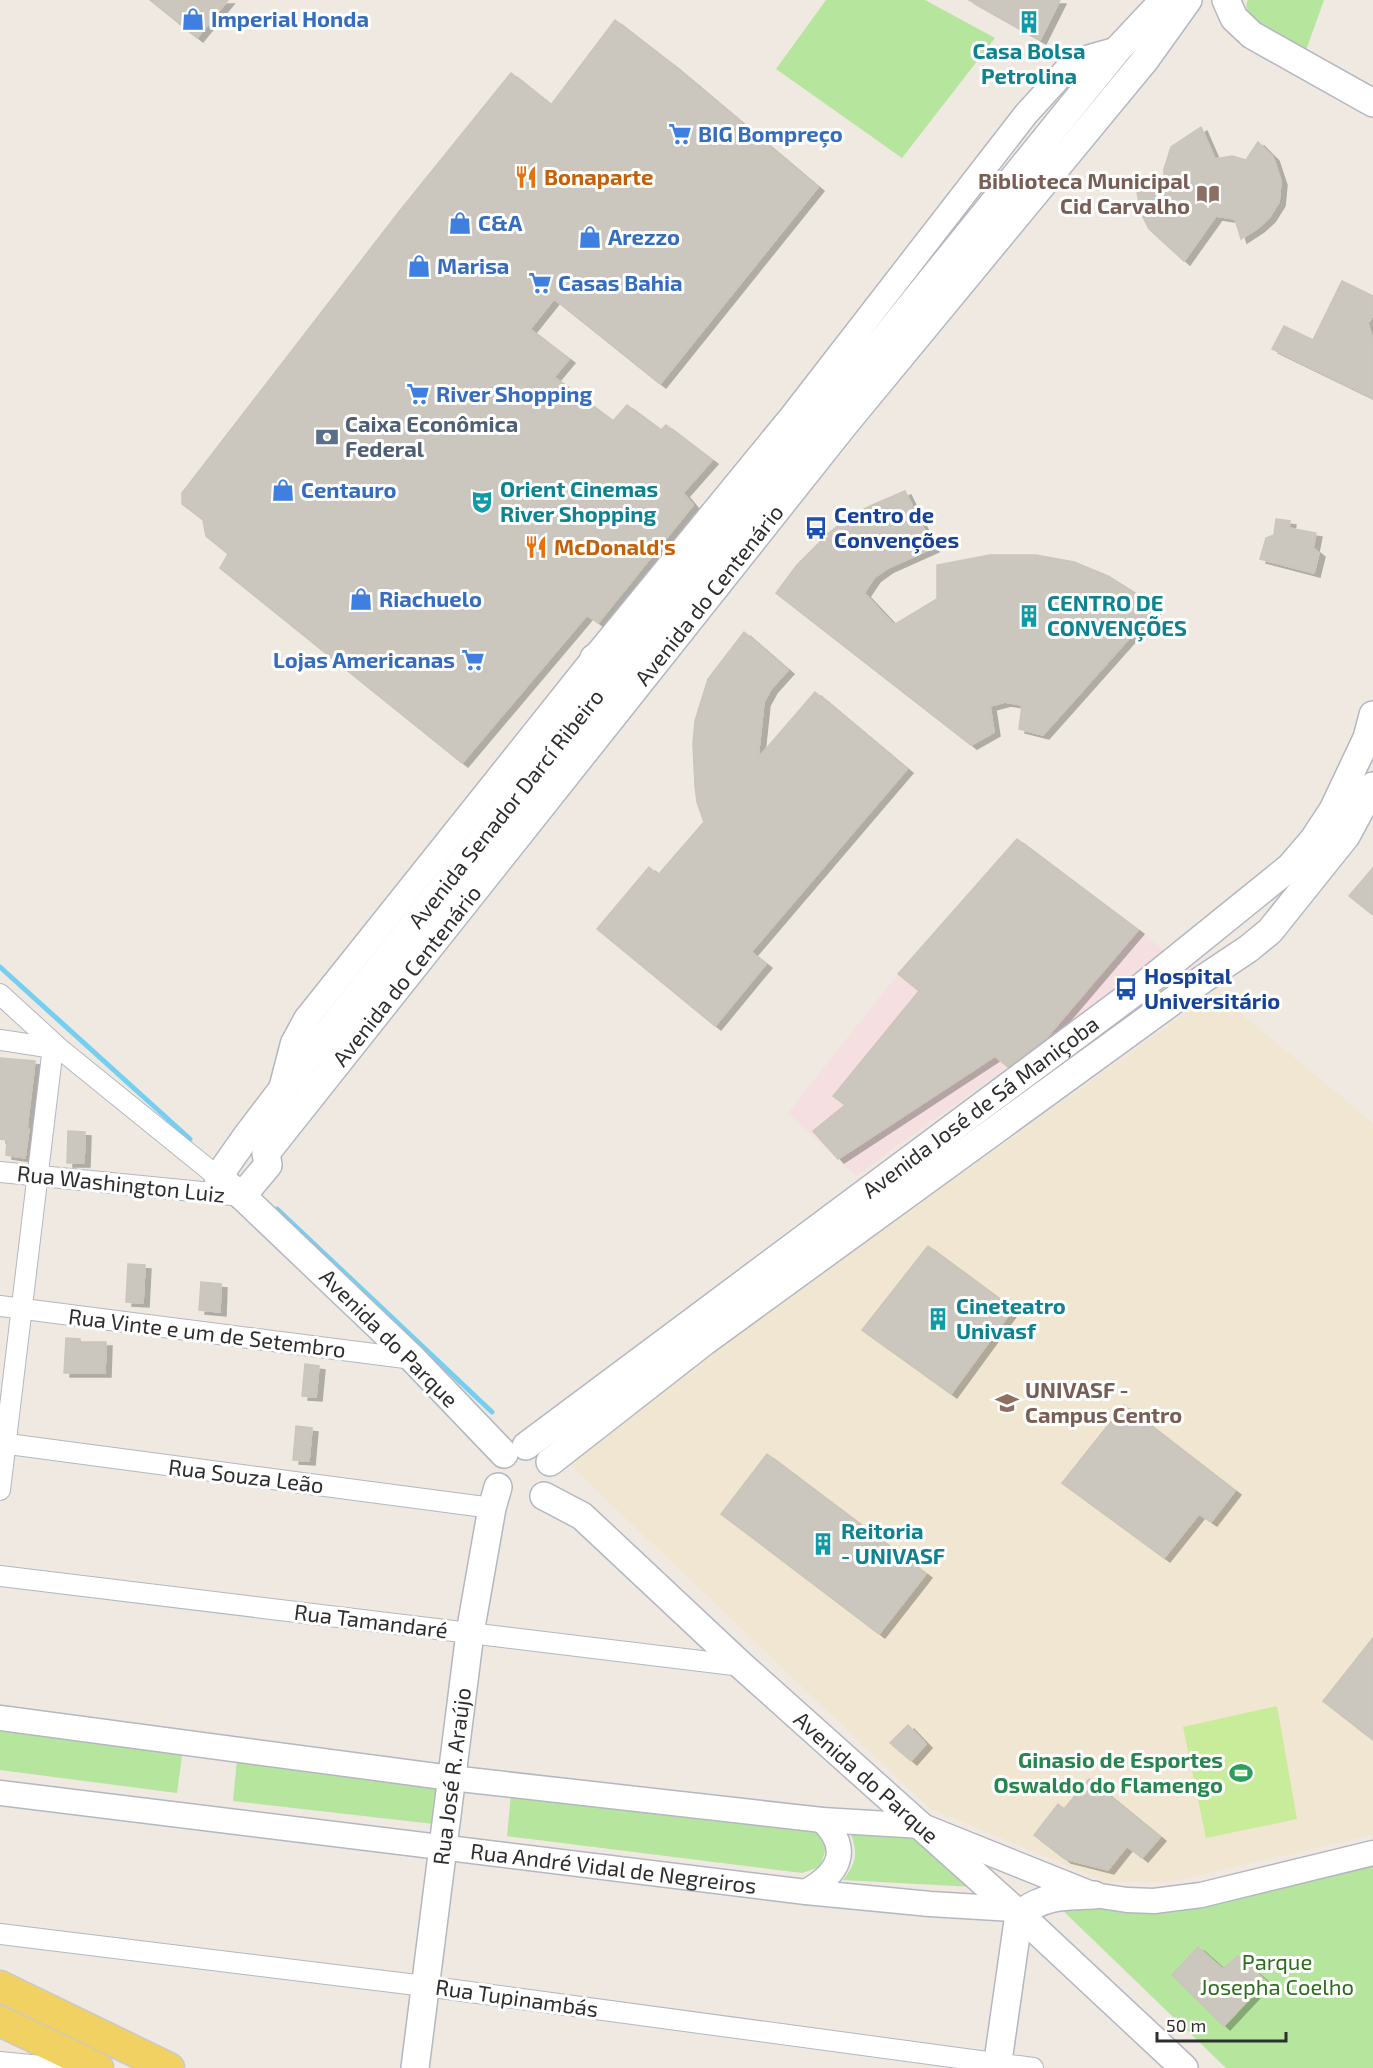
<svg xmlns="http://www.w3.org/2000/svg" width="1373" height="2068" font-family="'Exo 2',sans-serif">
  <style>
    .education { fill: #f0e6d1 }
    .medical { fill: #f5dfe0 }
    .green { fill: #b6e59e }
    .pitch { fill: #c9ec9a }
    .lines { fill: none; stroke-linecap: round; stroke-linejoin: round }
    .stream { stroke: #75cff0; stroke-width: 5 }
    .building { fill: #cbc7bf; stroke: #cbc5ba; stroke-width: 1.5; filter: url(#shadow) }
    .minor-casing { stroke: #b4b7c1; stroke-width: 22 }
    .tertiary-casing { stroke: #b4b7c1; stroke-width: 27 }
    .secondary-casing { stroke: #b4b7c1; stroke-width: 30 }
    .primary-casing { stroke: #c9c9c9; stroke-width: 33 }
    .minor { stroke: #fff; stroke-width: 20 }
    .tertiary { stroke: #fff; stroke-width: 24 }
    .secondary { stroke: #fff; stroke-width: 27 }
    .primary { stroke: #f2d163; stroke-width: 30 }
    .labels { text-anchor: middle; stroke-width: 6; stroke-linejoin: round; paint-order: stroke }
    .shop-label { font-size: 22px; font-weight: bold; fill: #366cbe; stroke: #fff; text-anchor: start }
    .culture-label { font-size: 22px; font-weight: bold; fill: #0d838f; stroke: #fff; text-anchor: start }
    .food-label { font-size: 22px; font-weight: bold; fill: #c56008; stroke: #fff; text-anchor: start }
    .education-label { font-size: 22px; font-weight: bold; fill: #785e54; stroke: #fff; text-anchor: end }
    .service-label { font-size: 22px; font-weight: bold; fill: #4e5e75; stroke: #fff; text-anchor: start }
    .transit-label { font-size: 22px; font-weight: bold; fill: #164399; stroke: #fff; text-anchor: start }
    .street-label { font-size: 22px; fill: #2e2e2e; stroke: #fff }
    .leisure-label { font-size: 22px; font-weight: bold; fill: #27864d; stroke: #fff; text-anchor: end }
    .park-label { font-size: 22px; fill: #2c6e1b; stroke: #fff }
  </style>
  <defs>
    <filter id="shadow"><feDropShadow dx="6" dy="4" stdDeviation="0" flood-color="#0004"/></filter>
  </defs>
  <rect width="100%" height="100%" fill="#efe9e1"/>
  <path class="education" d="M 1215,992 L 1373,1123 L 1373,1835 L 1169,1882 L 1107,1882 L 929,1808 L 564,1459 Z"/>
  <path class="medical" d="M 1017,839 L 1167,952 L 856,1176 L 788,1113 L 898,974 Z"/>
  <path class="green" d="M 826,0 L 925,0 L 995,38 L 902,158 L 776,69 Z
    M 1248,0 L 1324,0 L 1305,53 C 1292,47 1267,38 1257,30 C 1250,24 1243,9 1248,0 Z
    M 0,1722 L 184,1741 L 177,1793 L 0,1770 Z
    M 238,1749 L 443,1776 L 434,1824 L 233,1801 Z
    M 512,1784 L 819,1832 L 826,1848 L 820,1867 L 802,1873 L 507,1836 Z
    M 849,1828 L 917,1834 L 973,1887 L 843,1880 C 859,1859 857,1852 849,1828 Z
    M 1373,1857 L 1373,2068 L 1226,2068 L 1057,1905 L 1092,1908 L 1162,1905 Z"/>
  <path class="pitch" d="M 1277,1706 L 1297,1819 L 1206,1838 L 1183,1727 Z"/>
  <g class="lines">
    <path class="stream" d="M 0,967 L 190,1139
      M 277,1209 L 492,1412"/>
  </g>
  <path class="building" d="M 150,0 L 228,0 L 197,38 Z
    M 969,0 L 1060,0 L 1040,40 Z
    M 615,20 L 673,65 L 818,187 L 660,384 L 554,299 L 530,329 L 569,359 L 554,377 L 613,421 L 627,405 L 661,430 L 666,425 L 712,460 L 683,493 L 693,505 L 598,623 L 587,615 L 462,763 L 220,568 L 228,554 L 206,536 L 203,520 L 182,504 L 182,493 L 398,213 L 511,73 L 551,105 Z
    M 1201,127 L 1215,159 L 1232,156 L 1246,160 L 1258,142 L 1273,157 L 1281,181 L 1279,202 L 1269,218 L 1258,228 L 1241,239 L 1235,219 L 1216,216 L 1184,261 L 1149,229 L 1141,213 L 1136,187 L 1164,187 L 1164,169 L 1171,147 Z
    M 1342,281 L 1373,296 L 1373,315 L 1368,323 L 1373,341 L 1373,398 L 1272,349 L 1284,326 L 1313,340 Z
    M 905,491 L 933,548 L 888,568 L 874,578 L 864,593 L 894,625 L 937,599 L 937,565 L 990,555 L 1036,555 L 1074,562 L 1108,576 L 1157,607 L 1043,735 L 1019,729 L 1022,705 L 1005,702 L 990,706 L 994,732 L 971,745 L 776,593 L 797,565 L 830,532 L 849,517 L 870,506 Z
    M 1276,519 L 1290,521 L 1289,528 L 1316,533 L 1313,548 L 1319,553 L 1314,573 L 1260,559 L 1266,538 L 1274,535 Z
    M 744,632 L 788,670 L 771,689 L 764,702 L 758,758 L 815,692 L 907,769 L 751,952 L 766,964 L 715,1026 L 597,929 L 649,867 L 658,875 L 704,822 L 697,802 L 695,786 L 693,744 L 695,721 L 708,679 Z
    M 1017,839 L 1138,930 L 1047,1037 L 1008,1067 L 995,1056 L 838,1159 L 813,1131 L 845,1105 L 833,1096 L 919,991 L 898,974 Z
    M 1373,868 L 1373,915 L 1349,896 Z
    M 0,1058 L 35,1061 L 27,1128 L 29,1129 L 25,1158 L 6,1155 L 7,1140 L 0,1139 Z
    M 68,1131 L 85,1132 L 84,1163 L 67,1163 Z
    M 928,1246 L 1013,1309 L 951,1394 L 862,1330 Z
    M 128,1264 L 145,1265 L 143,1303 L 126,1302 Z
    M 201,1282 L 221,1284 L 220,1312 L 199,1310 Z
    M 66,1338 L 80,1339 L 80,1342 L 106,1342 L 105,1373 L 64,1373 Z
    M 305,1364 L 319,1366 L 316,1397 L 302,1396 Z
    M 1124,1405 L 1235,1491 L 1211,1522 L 1199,1514 L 1164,1558 L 1062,1483 Z
    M 296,1426 L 312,1428 L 309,1461 L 293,1460 Z
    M 767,1454 L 926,1574 L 879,1634 L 721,1514 Z
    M 1373,1638 L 1373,1740 L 1323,1701 Z
    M 908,1725 L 926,1744 L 911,1761 L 890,1743 Z
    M 1089,1779 L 1160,1837 L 1142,1858 L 1127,1846 L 1108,1870 L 1065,1859 L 1034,1835 L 1058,1804 L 1064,1809 Z
    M 1198,1947 L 1223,1969 L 1238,1956 L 1266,1981 L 1224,2026 L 1172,1975 Z"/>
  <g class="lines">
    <g class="minor-casing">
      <path id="minor" d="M 0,994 L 60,1049 L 218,1177
        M 0,1040 L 60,1049
        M 0,1172 L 242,1196
        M 0,1306 L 413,1359
        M 0,1443 L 492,1508
        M 0,1490 L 53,1047
        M 0,1576 L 742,1666
        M 0,1934 L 425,1986 L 1033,2068
        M 0,2062 L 61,2068"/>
    </g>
    <g class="tertiary-casing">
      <g id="tertiary">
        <path d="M 281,1089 L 293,1043 L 306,1019 L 594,658 L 792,416 L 1026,114 L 1067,69 L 1083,59 L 1118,49"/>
        <path d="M 0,1718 L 451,1778 L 822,1820 L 922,1826 L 1094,1895 L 1127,1900 L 1154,1901 L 1201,1895 L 1373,1853"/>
        <path id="s1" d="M 0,1793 L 806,1892 L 930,1904 L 1013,1909"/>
        <path d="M 806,1892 C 839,1873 852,1850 822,1820"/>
      </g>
    </g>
    <g class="secondary-casing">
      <g id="secondary">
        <path d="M 1226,0 L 1234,18 L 1252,35 L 1373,103"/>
        <path d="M 594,658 L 626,658"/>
        <path id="s2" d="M 242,1196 L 268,1165 L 266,1153 L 844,425 L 1145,60 L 1188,0"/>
        <path id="s3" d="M 526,1446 L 1144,985 L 1290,867 L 1314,839 L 1333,810 L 1367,738 L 1373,715"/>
        <path id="s4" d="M 504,1454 L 413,1359 L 242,1196 L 218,1177 L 246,1137 L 281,1091 L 626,658 L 1118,49 L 1164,0"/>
        <path d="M 550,1462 L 705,1341 L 1203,979 L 1248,949 L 1270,931 L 1346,836 L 1373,786"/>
        <path id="s5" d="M 544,1496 L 582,1516 L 742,1666 L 1019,1914 L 1184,2068"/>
        <path id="s6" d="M 415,2068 L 470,1633 L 492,1508 L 498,1487"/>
        <path d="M 997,2068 L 1019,1914 C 1046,1895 1062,1896 1094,1895"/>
      </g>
    </g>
    <g class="primary-casing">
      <path id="primary" d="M 0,1986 L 169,2068
        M 0,2021 L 98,2068"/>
    </g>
    <use href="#minor" class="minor"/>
    <use href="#tertiary" class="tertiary"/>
    <use href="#secondary" class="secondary"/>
    <use href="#primary" class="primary"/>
  </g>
  <defs>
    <g id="shop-bare" transform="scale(1.8)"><path d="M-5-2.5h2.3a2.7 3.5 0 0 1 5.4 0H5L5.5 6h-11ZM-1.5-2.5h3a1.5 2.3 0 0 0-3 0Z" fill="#3f7fe0" stroke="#fff" stroke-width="2.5" paint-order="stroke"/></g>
    <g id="building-bare" transform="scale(1.8)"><path d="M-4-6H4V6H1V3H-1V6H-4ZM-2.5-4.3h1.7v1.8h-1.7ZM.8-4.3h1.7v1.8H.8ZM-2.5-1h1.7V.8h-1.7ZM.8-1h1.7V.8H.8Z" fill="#0f9aa8" stroke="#fff" stroke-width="2.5" paint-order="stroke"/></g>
    <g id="supermarket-bare" transform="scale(1.8)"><path d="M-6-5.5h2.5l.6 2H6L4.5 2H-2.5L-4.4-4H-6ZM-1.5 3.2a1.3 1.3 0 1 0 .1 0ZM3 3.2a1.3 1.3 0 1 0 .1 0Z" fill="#3f7fe0" stroke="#fff" stroke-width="2.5" paint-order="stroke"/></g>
    <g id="restaurant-bare" transform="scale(1.8)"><path d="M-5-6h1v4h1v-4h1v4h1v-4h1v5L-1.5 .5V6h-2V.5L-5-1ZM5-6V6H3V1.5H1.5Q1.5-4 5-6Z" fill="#e8710a" stroke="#fff" stroke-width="2.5" paint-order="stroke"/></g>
    <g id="library-bare" transform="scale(1.8)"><path d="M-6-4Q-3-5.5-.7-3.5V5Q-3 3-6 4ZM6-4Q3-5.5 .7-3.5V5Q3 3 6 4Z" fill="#8d6e63" stroke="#fff" stroke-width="2.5" paint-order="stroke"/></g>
    <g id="bank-bare" transform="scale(1.8)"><path d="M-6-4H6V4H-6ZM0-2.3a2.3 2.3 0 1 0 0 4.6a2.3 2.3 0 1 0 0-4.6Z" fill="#5c6f8a" stroke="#fff" stroke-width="2.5" paint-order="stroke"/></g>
    <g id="theatre-bare" transform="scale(1.8)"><path d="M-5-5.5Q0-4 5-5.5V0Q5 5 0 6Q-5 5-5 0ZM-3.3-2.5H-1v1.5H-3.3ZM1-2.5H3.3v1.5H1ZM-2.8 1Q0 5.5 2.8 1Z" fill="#0f9aa8" stroke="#fff" stroke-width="2.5" paint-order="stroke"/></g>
    <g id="bus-bare" transform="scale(1.8)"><path d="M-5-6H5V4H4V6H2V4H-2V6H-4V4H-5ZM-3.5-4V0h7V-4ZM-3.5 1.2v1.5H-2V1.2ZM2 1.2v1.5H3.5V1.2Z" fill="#1a4fb4" stroke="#fff" stroke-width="2.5" paint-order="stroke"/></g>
    <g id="university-bare" transform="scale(1.8)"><path d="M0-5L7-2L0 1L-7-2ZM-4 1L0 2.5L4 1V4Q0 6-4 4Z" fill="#8d6e63" stroke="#fff" stroke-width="2.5" paint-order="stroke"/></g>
    <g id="stadium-bare" transform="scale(1.8)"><path d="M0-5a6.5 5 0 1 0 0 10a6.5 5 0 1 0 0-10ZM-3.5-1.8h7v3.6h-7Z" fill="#2e9e5b" stroke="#fff" stroke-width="2.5" paint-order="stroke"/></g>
  </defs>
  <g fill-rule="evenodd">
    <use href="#shop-bare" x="193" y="19"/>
    <use href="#building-bare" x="1029" y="22"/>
    <use href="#supermarket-bare" x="680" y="134"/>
    <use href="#restaurant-bare" x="526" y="177"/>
    <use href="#library-bare" x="1208" y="194"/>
    <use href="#shop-bare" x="460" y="223"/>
    <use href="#shop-bare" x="590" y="237"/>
    <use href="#shop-bare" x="419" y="266"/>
    <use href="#supermarket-bare" x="540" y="283"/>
    <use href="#supermarket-bare" x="418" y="394"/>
    <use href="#bank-bare" x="327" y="437"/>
    <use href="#shop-bare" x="283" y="490"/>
    <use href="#theatre-bare" x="482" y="502"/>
    <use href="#bus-bare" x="816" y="528"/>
    <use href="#restaurant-bare" x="536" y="547"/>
    <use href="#shop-bare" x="361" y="599"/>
    <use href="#building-bare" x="1029" y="616"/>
    <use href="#supermarket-bare" x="473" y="660"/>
    <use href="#bus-bare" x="1126" y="989"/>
    <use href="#building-bare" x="938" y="1319"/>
    <use href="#university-bare" x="1007" y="1403"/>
    <use href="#building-bare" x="823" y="1544"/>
    <use href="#stadium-bare" x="1241" y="1773"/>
  </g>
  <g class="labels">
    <g class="shop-label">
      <text x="211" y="27">Imperial Honda</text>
      <text x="698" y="142">BIG Bompreço</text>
      <text x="478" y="231">C&amp;A</text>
      <text x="608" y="245">Arezzo</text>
      <text x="437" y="274">Marisa</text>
      <text x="558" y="291">Casas Bahia</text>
      <text x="436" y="402">River Shopping</text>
      <text x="301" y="498">Centauro</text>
      <text x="379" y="607">Riachuelo</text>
      <text x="455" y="668" text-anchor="end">Lojas Americanas</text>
    </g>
    <g class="culture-label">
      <text x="1029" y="59" text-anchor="middle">Casa Bolsa<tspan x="1029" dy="25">Petrolina</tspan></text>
      <text x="500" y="497">Orient Cinemas<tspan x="500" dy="25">River Shopping</tspan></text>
      <text x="1047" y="611">CENTRO DE<tspan x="1047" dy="25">CONVENÇÕES</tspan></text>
      <text x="956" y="1314">Cineteatro<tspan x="956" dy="25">Univasf</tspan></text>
      <text x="841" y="1539">Reitoria<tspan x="841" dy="25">- UNIVASF</tspan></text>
    </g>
    <g class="food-label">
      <text x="544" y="185">Bonaparte</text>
      <text x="554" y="555">McDonald's</text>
    </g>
    <g class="education-label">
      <text x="1190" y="189">Biblioteca Municipal<tspan x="1190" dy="25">Cid Carvalho</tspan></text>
      <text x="1025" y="1398" text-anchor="start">UNIVASF -<tspan x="1025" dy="25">Campus Centro</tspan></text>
    </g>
    <g class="service-label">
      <text x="345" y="432">Caixa Econômica<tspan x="345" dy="25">Federal</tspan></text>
    </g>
    <g class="transit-label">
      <text x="834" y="523">Centro de<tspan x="834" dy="25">Convenções</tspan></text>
      <text x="1144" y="984">Hospital<tspan x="1144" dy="25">Universitário</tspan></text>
    </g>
    <g class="street-label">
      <text dy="8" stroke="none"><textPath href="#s2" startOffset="765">Avenida do Centenário</textPath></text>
      <text dy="8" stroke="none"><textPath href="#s4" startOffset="866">Avenida Senador Darcí Ribeiro</textPath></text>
      <text dy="8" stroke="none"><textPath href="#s2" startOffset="279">Avenida do Centenário</textPath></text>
      <text dy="8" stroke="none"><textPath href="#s3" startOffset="567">Avenida José de Sá Maniçoba</textPath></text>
      <text transform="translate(121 1184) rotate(6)" y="8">Rua Washington Luiz</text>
      <text transform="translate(207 1333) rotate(7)" y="8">Rua Vinte e um de Setembro</text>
      <text transform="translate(389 1338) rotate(45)" y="8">Avenida do Parque</text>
      <text transform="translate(246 1476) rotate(7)" y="8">Rua Souza Leão</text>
      <text transform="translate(371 1621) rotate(7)" y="8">Rua Tamandaré</text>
      <text dy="8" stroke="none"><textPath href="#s6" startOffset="294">Rua José R. Araújo</textPath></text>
      <text dy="8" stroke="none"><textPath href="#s5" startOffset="429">Avenida do Parque</textPath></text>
      <text dy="8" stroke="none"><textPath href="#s1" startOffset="618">Rua André Vidal de Negreiros</textPath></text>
      <text transform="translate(517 1998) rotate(8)" y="8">Rua Tupinambás</text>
    </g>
    <g class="leisure-label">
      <text x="1223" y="1768">Ginasio de Esportes<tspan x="1223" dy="25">Oswaldo do Flamengo</tspan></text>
    </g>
    <g class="park-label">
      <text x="1277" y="1970">Parque<tspan x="1277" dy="25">Josepha Coelho</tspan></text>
    </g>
  </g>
  <path d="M1157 2032v9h129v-9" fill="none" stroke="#2e2e2e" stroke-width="3"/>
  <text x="1166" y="2032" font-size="18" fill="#2e2e2e" stroke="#ffffff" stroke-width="4.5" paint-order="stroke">50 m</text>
</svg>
